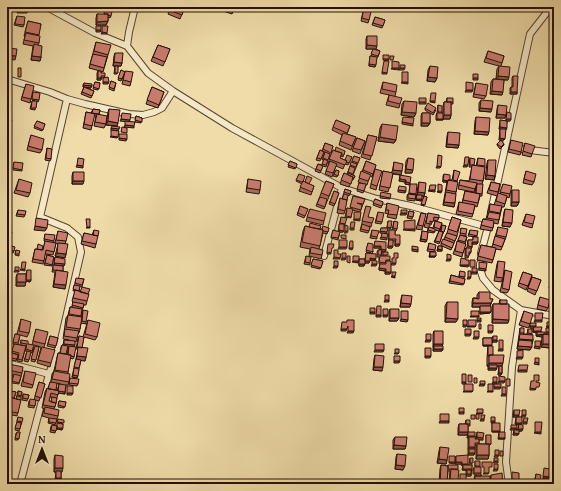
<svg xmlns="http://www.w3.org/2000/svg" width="561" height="491" font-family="'Gentium Book Plus',serif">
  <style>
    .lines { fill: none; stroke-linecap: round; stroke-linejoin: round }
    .minor-casing { stroke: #58432f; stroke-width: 8 }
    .minor { stroke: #f5e8c7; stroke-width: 6 }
    .wall { fill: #ad6b5f; stroke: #251006; fill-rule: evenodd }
    .shaded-wall { fill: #8d574d; stroke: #251006 }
    .building { fill: #c97c6e; stroke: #251006 }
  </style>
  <rect width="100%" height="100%" fill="#efdca9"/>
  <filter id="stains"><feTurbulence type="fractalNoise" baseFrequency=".005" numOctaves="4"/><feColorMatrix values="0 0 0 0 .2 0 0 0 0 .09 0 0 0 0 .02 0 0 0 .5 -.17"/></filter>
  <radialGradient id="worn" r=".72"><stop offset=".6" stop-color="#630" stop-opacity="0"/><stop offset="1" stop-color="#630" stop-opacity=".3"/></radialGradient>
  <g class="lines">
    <g class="minor-casing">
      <path id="minor" d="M 47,7 L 95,33 L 127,46
        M 135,7 L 129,32 L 127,46 L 148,73 L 173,91 L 232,128 L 342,188 L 377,199 L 411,206 L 488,227
        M 7,79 L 50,92 L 67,99 L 85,104 L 129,114 L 143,115 L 154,112 L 162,108 L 173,91
        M 514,148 L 554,153
        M 491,212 L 530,34 L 551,7
        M 481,253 L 489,223
        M 324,256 L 342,188
        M 480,264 L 480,269 L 483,278 L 493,290 L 521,310 L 554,316
        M 7,363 L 49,374 L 20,484
        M 49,374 L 60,344 L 81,252 L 78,237 L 67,228 L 40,217 L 67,99
        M 509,484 L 506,462 L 512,367 L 521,310"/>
    </g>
    <use href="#minor" class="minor"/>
  </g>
  <path class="wall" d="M 91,7 L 104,7 L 103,11 L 91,9 Z
    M 161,7 L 167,7 L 167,9 Z
    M 171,7 L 184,7 L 183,8 L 184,9 L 180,19 L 168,14 Z
    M 224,7 L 235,7 L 232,14 L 223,11 Z
    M 364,7 L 369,20 L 368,23 L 361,21 Z
    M 97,14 L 111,16 L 110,18 L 108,17 L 108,21 L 106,25 L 96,25 L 96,18 Z
    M 17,16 L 24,25 L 23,27 L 14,25 Z
    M 375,17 L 385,20 L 382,28 L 372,25 Z
    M 28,21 L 41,24 L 38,36 L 39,43 L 38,45 L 41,57 L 40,61 L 31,60 L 33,46 L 23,44 L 25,36 L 24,36 Z
    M 367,36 L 376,49 L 380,51 L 378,57 L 377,57 L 375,67 L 369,66 L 370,56 L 376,57 L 371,56 L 373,49 L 366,49 L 366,39 Z
    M 96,42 L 108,55 L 103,72 L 101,71 L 101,73 L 105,76 L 104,78 L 101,78 L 101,80 L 97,80 L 97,73 L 98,71 L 100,71 L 89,68 Z
    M 158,45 L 170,49 L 163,66 L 151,61 Z
    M 488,51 L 504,56 L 501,66 L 508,80 L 504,80 L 502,95 L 490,94 L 491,82 L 493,79 L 496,79 L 497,69 L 499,66 L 484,62 Z
    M 115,53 L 122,63 L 121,66 L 118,66 L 117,74 L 114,74 L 115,66 L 113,66 L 114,56 Z
    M 430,66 L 437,78 L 435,82 L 427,81 L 428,70 Z
    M 121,70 L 125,72 L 121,81 L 118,80 Z
    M 125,71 L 131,82 L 130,86 L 122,84 Z
    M 513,76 L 517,92 L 517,94 L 510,94 L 510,88 L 511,87 L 512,87 L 512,78 Z
    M 111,81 L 116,83 L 114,91 L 109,89 Z
    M 95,82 L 100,83 L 98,90 L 93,89 Z
    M 383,82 L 396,92 L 395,96 L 400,104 L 399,108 L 386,105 L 389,95 L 380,93 Z
    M 84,83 L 91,88 L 87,88 L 94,91 L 91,98 L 81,94 L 84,87 L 83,87 Z
    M 476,83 L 486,96 L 484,99 L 473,97 Z
    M 26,84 L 31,99 L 30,103 L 21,100 Z
    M 152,87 L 164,92 L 158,108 L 146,104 Z
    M 33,94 L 39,100 L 38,102 L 37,101 L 35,110 L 30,109 L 32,101 L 35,101 L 32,100 Z
    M 447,98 L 453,102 L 453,104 L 451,104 L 451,115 L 450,119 L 443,119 L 443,120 L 436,120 L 436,115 L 437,113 L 438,105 L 442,113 L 443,113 L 443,106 L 444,102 L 446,102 Z
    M 481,100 L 491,112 L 479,111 L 479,103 Z
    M 404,101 L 416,113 L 414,117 L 401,115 L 402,104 Z
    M 498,105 L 505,118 L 496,118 L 497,109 Z
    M 425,108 L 436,110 L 433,115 L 430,113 L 430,123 L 428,126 L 421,126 L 421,116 L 422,113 L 429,113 L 425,110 Z
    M 93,109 L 100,110 L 99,115 L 106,124 L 104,128 L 94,126 L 96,116 L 94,115 L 91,130 L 83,128 L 86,112 L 91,113 Z
    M 109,109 L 117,126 L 106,125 L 108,112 Z
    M 507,112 L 511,119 L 510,121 L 507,121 L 504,140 L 499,140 L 500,129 L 499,129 L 500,122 L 500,120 L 506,121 Z
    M 136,116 L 142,118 L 141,123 L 135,122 Z
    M 476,117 L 488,135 L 474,134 L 475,121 Z
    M 7,118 L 9,130 L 8,134 L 7,133 Z
    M 336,120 L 350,126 L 347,134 L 356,137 L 351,150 L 339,145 L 342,135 L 332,130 Z
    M 37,121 L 45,124 L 42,131 L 34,128 Z
    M 382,124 L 396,140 L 394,143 L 378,141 L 380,128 Z
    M 448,132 L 459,145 L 458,148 L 446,147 L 447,136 Z
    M 31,135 L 42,150 L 40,153 L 27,150 Z
    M 368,135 L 377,137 L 370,160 L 361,157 Z
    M 357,138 L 365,141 L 360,154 L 352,151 Z
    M 511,140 L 521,152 L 520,155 L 508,152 Z
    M 325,143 L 333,146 L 327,161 L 328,161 L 326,167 L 323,166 L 320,173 L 315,171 L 318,164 L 322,165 L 324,160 L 322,160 L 325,152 L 322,151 Z
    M 525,143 L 532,154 L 531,157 L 522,155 Z
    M 497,144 L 504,144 L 504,145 L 500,149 L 497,145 Z
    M 47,148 L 51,159 L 50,161 L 45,160 Z
    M 320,150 L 324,152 L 320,161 L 316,160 Z
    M 333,150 L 335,151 L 345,151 L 343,157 L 340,156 L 340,158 L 345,160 L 352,157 L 348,165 L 345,164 L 343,169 L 336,166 L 332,177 L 325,174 L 329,163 L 328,163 Z
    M 354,156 L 360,158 L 353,175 L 355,176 L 353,180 L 352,180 L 349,187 L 340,184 L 344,173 L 348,175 L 348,174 L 347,174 Z
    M 408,158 L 412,173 L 405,173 L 406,161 Z
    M 470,158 L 474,165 L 476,166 L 478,158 L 485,166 L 483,181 L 482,184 L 482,196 L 480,196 L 477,207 L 475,206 L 472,217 L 456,214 L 459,202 L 462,203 L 465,191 L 475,193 L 476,186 L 474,192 L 458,189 L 460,180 L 469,181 L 472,167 L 469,167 Z
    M 488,160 L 495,176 L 494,180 L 485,179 L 487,163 Z
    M 290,161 L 297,164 L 295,169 L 288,167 Z
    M 366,161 L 376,165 L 372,177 L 370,176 L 367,185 L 366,185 L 363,193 L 357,191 L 359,183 L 363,184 L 358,182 Z
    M 14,162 L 22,170 L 22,171 L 13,170 Z
    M 394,162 L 401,175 L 410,183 L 410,185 L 405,184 L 405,182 L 399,181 L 400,175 L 393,174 L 388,192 L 379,190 L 383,171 L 392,173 Z
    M 336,170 L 339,171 L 337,177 L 333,176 Z
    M 454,170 L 457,181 L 456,192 L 454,207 L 443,205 L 447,182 L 443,182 L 443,176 L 444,174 L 450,180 L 452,180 Z
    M 526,171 L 534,182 L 532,185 L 523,183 Z
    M 73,172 L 83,184 L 72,184 L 72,176 Z
    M 374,173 L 377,186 L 376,190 L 370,188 Z
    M 299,174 L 303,182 L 314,186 L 311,195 L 299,191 L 302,184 L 296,181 Z
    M 19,179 L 30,193 L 28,197 L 14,193 Z
    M 248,179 L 260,190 L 259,194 L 246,192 Z
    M 326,181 L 334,184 L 324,209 L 316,206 Z
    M 419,182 L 425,193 L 424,196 L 427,197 L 424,206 L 421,205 L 424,196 L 422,196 L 421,201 L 416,200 L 418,186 Z
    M 491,182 L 500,184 L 498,193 L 500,194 L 503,184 L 510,194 L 509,198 L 507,197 L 504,207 L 502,207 L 498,224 L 494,223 L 492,231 L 480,229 L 483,219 L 486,219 L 490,204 L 494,205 L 497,196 L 487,193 Z
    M 410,184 L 416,195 L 415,201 L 407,200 L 407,196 L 408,194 L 409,194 Z
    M 345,189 L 351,191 L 349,196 L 348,195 L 344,214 L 337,213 L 339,202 L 340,198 L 342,199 Z
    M 512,190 L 519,202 L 517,206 L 511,206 L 511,194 Z
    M 334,191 L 339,193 L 334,206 L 329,204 Z
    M 381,194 L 390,198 L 390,199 L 380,198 Z
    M 353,196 L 365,199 L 360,212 L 352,210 L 351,218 L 345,217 L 347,208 L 350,209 Z
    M 375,199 L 383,202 L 381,208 L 373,205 Z
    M 387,203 L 397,215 L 396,219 L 387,217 L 388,214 L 385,213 Z
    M 300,206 L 308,209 L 304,218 L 297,215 Z
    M 366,206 L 368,217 L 372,223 L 371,227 L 369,226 L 370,227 L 368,233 L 360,231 Z
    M 310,209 L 324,221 L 323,225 L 306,221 Z
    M 505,209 L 510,227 L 502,226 L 504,212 Z
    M 18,210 L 25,215 L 24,217 L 16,216 Z
    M 409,211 L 414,212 L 412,219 L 407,218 Z
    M 378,212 L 382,222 L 381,224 L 375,223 Z
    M 421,213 L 423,226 L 422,230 L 416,229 Z
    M 428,213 L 439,218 L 437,221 L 433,220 L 431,225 L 429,225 L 429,227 L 433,228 L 435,221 L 442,223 L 439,231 L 435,230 L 434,233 L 428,232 L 426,242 L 420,241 L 422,231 L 427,232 L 428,229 L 428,228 L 424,227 Z
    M 526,214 L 533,224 L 532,228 L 522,225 Z
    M 341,217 L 345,224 L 345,226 L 344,226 L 343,232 L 340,232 L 338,240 L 331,238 L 333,230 L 338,232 L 339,226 Z
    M 452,217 L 461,220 L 457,236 L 451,250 L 442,246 L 442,251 L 437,251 L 438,246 L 442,246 L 441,245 L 441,243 L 444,239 L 447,233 Z
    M 388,221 L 391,228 L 390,229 L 388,229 L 380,233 L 381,228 L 387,228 Z
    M 394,221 L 397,229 L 396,231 L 395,231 L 395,235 L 399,246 L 395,246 L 395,241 L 393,241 L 392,248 L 388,248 L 389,232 L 389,230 L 392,230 Z
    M 442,225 L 446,226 L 439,244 L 434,242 L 439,231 L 440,231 Z
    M 305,226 L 322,229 L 329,228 L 327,234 L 323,233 L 319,249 L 322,255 L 321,259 L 309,256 L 310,249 L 300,247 L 303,231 Z
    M 498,227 L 506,237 L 501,250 L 496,249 L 492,263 L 477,260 L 481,245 L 492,247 Z
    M 461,228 L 466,234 L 466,236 L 461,236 L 467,237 L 462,257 L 453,254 L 460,235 Z
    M 94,230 L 96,244 L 95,248 L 81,244 L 84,233 L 92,235 Z
    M 372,230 L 377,237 L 377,239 L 370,238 Z
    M 470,230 L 477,236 L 476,237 L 478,242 L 477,244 L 472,244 L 472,248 L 471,248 L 471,252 L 470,254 L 469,254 L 468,258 L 465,258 L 465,249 L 466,248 L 467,248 L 468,240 L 473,240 L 473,237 L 476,237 L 468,236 Z
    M 58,231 L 66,241 L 65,244 L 66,254 L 65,258 L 55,256 L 58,244 L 56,243 L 53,255 L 45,254 L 43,264 L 32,262 L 35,249 L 43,250 L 45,241 L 44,241 L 45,234 L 54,241 L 53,243 L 55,243 Z
    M 375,241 L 386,250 L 385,252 L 382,251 L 381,256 L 383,256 L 383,252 L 390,260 L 389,261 L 391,272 L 390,274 L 385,274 L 385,271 L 379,270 L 380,264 L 379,264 L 379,257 L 377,257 L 377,252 L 378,250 L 380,250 L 380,248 L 374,248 Z
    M 368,243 L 373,252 L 372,253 L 375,260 L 370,260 L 369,263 L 365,263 L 364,266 L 359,266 L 359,259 L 365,259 L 366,253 L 371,253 L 366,252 Z
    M 429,243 L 435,250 L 435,252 L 436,256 L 435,257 L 429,257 L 430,252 L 434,252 L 427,251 Z
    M 12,246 L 14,251 L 13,253 L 10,253 Z
    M 16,250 L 19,254 L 19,256 L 15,255 Z
    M 47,255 L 54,257 L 52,266 L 44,265 Z
    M 306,256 L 310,263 L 310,265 L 304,264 Z
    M 55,257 L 64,266 L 63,266 L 63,271 L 65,289 L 53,287 L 55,272 L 52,272 L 53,266 L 54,265 Z
    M 313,259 L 323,261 L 320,269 L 311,267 Z
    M 498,261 L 503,278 L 501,282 L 494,281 L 497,264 Z
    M 27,270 L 31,280 L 30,282 L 26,281 L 25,286 L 16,286 L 16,277 L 17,274 L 26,274 Z
    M 505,270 L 509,290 L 507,293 L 500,292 L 504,274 Z
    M 460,271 L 465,279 L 463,285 L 449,283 L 451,275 L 459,277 Z
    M 523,272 L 532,275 L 526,290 L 518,286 Z
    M 552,276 L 554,277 L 554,289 L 549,288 Z
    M 532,277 L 541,280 L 535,295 L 527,291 Z
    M 76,279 L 84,279 L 82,287 L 80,286 L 79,291 L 87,301 L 86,305 L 84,305 L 82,310 L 81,317 L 82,317 L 83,310 L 86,322 L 86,324 L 81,323 L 80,329 L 79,333 L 78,333 L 77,338 L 76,342 L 75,341 L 74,347 L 74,357 L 73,359 L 70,358 L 68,373 L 69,382 L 68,385 L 66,385 L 65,394 L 58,393 L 56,403 L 54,409 L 58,416 L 55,425 L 48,423 L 49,418 L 42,416 L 44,409 L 42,408 L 45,392 L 47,388 L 48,389 L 50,382 L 51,382 L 52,374 L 54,371 L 57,357 L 58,353 L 60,353 L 61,347 L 62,345 L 63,345 L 64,340 L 69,340 L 63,339 L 66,318 L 68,315 L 70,307 L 72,307 L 73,302 L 72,301 L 75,291 L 73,291 ZM 68,346 L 69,346 L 67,355 L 66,354 ZM 57,383 L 63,385 L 59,384 L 57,391 L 56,390 ZM 50,397 L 52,397 L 51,402 L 49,401 Z
    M 552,291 L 554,307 L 550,306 L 551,295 Z
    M 479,292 L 490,299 L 493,299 L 490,306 L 491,312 L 490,313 L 480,314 L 480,307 L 472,307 L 472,302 L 473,298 L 477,298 L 477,295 Z
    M 402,295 L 410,307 L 400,307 L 401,299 Z
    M 540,297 L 548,308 L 546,311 L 537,309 Z
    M 500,300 L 508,323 L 492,323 L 492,308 L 493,304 L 499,304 Z
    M 447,302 L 456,322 L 445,322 L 445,306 Z
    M 390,309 L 399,318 L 397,321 L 389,321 L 389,312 Z
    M 524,311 L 530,324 L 541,331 L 541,332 L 545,334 L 551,344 L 550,348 L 541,347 L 542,337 L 536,336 L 536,333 L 533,332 L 533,328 L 530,328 L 530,325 L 528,328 L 519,325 Z
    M 21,319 L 29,333 L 27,337 L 20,335 L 18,345 L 13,344 L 15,334 L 17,334 Z
    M 88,320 L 97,337 L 95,340 L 84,337 L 82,347 L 86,357 L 85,361 L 81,360 L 77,378 L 72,377 L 78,349 L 76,349 L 78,338 L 79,336 L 83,337 Z
    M 520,328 L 524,334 L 527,334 L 528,329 L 532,334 L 532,335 L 533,340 L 530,350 L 517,349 Z
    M 36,329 L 45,344 L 44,347 L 51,363 L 50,367 L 37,363 L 41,347 L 34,345 L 32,353 L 28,352 L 31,352 L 28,362 L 24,361 L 27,351 L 25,351 L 26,346 L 20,345 L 21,340 L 28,344 L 32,345 Z
    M 434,331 L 442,346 L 443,349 L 442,351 L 433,351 L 433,334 Z
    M 50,336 L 58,338 L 55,348 L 47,346 Z
    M 493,336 L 497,340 L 497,342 L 492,342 L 491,346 L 493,355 L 502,366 L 502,373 L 501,375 L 498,375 L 499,366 L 497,366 L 496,370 L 488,370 L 488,366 L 487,366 L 487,358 L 488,346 L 483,346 L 483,338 L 492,338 Z
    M 14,344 L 26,346 L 22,362 L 17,361 L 19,355 L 12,353 Z
    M 39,347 L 35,362 L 31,361 L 34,348 Z
    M 12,353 L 18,355 L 16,361 L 10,360 Z
    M 375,355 L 382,371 L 373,370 L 374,359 Z
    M 9,364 L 22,373 L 19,384 L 12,383 L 13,375 L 7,373 L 7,370 Z
    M 25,371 L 33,385 L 32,388 L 21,386 Z
    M 70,378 L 78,384 L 77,386 L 69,385 Z
    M 39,382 L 45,384 L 39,401 L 36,400 L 34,408 L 28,407 L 29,401 L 34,400 Z
    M 7,391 L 8,392 L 7,397 L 8,398 L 10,391 L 16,392 L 14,399 L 16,399 L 18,391 L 22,392 L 17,416 L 7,414 Z
    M 23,394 L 29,395 L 27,401 L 22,400 Z
    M 59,401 L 66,402 L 64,408 L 58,407 Z
    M 514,410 L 519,417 L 522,431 L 519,431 L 518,435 L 513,435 L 514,430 L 518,430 L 519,425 L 515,424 L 516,417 L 513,417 Z
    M 18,417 L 22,422 L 19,431 L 15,430 Z
    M 58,419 L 63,424 L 62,430 L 57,429 L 57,426 L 55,433 L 50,432 L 51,426 L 57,426 Z
    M 466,420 L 470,424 L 470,426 L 468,426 L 468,432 L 467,435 L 458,435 L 458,428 L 459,424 L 465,424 Z
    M 492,423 L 500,431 L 500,432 L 505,439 L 498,439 L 499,432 L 492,432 Z
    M 20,432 L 18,440 L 15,440 L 16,433 Z
    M 468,432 L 475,436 L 475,439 L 476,439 L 477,432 L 483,440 L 479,440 L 479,444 L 486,444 L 486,435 L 491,444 L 490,445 L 489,445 L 489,455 L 488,459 L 476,459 L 476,447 L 477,445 L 475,445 L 474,455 L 468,455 L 468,439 L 469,438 L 467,438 Z
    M 395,437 L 406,446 L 405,449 L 393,449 L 393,440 Z
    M 440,447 L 447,460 L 446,464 L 437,463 L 439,451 Z
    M 397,454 L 403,470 L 395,469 L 396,457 Z
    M 55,455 L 62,472 L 61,472 L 61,480 L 62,484 L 57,484 L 58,480 L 55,480 L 56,472 L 54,472 L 54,459 Z
    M 456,456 L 468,465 L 469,465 L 470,458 L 472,465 L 471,476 L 466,476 L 466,470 L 462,470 L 463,465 L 461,465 L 461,464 L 455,464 Z
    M 475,461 L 480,466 L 480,467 L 481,476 L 490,479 L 491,475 L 503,484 L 474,484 L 474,480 L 475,474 L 473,474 L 473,469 L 475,467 Z
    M 441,465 L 448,466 L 457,483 L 449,482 L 450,471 L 448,471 L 447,484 L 439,484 L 440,469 Z
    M 536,474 L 540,482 L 540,483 L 534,483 Z"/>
  <path class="shaded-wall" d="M 18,9 L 28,10 L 27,13 L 17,13 Z
    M 108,21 L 106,25 L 96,25 L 97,22 Z
    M 96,30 L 101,30 L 100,32 L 96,32 Z
    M 102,32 L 107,33 L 107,34 L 101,34 Z
    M 367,45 L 377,46 L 376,49 L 366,49 Z
    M 7,55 L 16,56 L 15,60 L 7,59 Z
    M 32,56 L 41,57 L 40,61 L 31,60 Z
    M 383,59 L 389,59 L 388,61 L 383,60 Z
    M 114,62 L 122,63 L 121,66 L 113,66 Z
    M 369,64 L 376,65 L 375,67 L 369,66 Z
    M 392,68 L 399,68 L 399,70 L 391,69 Z
    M 400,68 L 405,68 L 404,70 L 399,70 Z
    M 382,72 L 387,73 L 387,74 L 382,74 Z
    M 498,76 L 509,77 L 508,80 L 496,79 Z
    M 428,77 L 437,78 L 435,82 L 427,81 Z
    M 98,78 L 101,78 L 101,80 L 97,80 Z
    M 473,78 L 478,78 L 478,80 L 473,80 Z
    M 103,82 L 109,82 L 108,84 L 103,84 Z
    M 402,82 L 408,82 L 408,84 L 401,83 Z
    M 83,85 L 92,86 L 91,88 L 83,87 Z
    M 466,90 L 473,90 L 472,92 L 465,92 Z
    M 492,91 L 503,92 L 502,95 L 490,94 Z
    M 511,92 L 517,92 L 517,94 L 510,94 Z
    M 430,101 L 435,101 L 435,103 L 430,102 Z
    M 419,102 L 426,102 L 426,104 L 419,104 Z
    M 480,108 L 492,109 L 491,112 L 479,111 Z
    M 402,112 L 416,113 L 414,117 L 401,115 Z
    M 497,114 L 506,115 L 505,118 L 496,118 Z
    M 444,115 L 451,115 L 450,119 L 443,119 L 443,120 L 436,120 L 437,119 L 443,119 Z
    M 121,119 L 130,120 L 129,122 L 120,121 Z
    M 506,119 L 511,119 L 510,121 L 506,121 Z
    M 108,121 L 118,123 L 117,126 L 106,125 Z
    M 402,122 L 413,124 L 413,126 L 402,124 Z
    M 422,123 L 430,123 L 428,126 L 421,126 Z
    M 125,125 L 134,126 L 134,128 L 124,127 Z
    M 500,127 L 507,128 L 506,130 L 499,129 Z
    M 111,128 L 119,129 L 118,131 L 111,130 Z
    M 475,131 L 489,132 L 488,135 L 474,134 Z
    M 111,136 L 118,137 L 117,138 L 110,137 Z
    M 380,137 L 396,140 L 394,143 L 378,141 Z
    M 119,138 L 127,139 L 126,141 L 119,140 Z
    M 500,138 L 505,139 L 504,140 L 499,140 Z
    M 447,144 L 459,145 L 458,148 L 446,147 Z
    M 77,165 L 83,166 L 83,168 L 76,167 Z
    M 464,165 L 468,165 L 467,167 L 463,167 Z
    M 437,166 L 441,167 L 440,168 L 436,168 Z
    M 406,169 L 413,170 L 412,173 L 405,173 Z
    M 393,170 L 402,171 L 401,175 L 391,173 Z
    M 487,175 L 495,176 L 494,180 L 485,179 Z
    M 400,179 L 406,180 L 405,182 L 399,181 Z
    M 443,180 L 447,181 L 447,182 L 443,182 Z
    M 73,181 L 84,181 L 83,184 L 72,184 Z
    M 406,182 L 410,183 L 410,185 L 405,184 Z
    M 398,190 L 406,191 L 405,193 L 398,192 Z
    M 429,190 L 435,190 L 435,192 L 428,191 Z
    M 438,191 L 442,191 L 441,193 L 437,192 Z
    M 418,192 L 425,193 L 424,196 L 417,196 Z
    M 409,193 L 416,194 L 416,195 L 409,194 Z
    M 416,199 L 422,199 L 421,201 L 416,200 Z
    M 444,202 L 455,203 L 454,207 L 443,205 Z
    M 512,202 L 519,202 L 517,206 L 511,206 Z
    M 401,213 L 407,213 L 406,215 L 400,215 Z
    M 354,219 L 360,219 L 360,221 L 353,220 Z
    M 503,222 L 512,223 L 510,227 L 502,226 Z
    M 35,226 L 47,228 L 45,231 L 34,230 Z
    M 87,227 L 90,227 L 90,228 L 86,228 Z
    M 350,228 L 354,228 L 354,230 L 350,230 Z
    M 404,229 L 415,229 L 415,231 L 403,230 Z
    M 339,230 L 344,231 L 343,232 L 338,232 Z
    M 345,231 L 348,231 L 347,233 L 344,233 Z
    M 380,231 L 387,232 L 387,234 L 380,233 Z
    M 7,236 L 11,236 L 11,238 L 7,238 Z
    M 381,237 L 387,238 L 387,240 L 380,239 Z
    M 421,239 L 427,240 L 426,242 L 420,241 Z
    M 472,242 L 478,242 L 477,244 L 472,244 Z
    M 395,244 L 400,244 L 399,246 L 395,246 Z
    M 374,246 L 381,246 L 380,248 L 374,248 Z
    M 388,246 L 393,246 L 392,248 L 388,248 Z
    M 339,247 L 347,247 L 346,249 L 338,249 Z
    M 349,248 L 353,248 L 352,250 L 349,249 Z
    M 381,249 L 386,250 L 385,252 L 380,251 Z
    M 412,249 L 418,250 L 418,252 L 412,251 Z
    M 438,249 L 442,250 L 442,251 L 437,251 Z
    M 327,252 L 331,253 L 331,254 L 327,254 Z
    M 57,253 L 66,254 L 65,258 L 55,256 Z
    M 430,256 L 436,256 L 435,257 L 429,257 Z
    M 334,257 L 340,258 L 340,259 L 333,259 Z
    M 342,258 L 346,258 L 345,260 L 341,260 Z
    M 370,258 L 376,259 L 375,260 L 370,260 Z
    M 447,259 L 451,259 L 450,261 L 446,261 Z
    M 353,261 L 359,261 L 358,263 L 352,262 Z
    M 365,261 L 370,261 L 369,263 L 365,263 Z
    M 54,263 L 65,264 L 64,266 L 54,265 Z
    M 392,263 L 396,263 L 395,265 L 391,265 Z
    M 359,264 L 365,264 L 364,266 L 359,266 Z
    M 372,264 L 377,264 L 376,266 L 371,266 Z
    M 460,265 L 469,265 L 468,267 L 460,266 Z
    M 334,266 L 338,266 L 337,268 L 333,268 Z
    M 379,268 L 386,269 L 385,271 L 379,270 Z
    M 479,268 L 486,269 L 486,271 L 478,270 Z
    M 21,269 L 25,269 L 25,271 L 20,270 Z
    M 15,270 L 19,271 L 19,272 L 14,272 Z
    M 386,272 L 391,272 L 390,274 L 385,274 Z
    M 472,272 L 477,272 L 477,274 L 471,274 Z
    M 392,276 L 395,276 L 395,278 L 391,277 Z
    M 468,277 L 471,277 L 470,279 L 467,279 Z
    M 26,280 L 31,280 L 30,282 L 25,281 Z
    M 17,282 L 26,282 L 25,286 L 16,286 Z
    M 54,284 L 66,285 L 65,289 L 53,287 Z
    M 385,300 L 389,300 L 389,302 L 384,302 Z
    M 401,303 L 411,304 L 410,307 L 400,307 Z
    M 473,303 L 491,303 L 490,307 L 472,307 Z
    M 551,303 L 554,303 L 554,307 L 550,306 Z
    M 370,312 L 375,312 L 375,314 L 370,314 Z
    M 480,312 L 491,312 L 490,313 L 480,314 Z
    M 376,315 L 381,315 L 381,317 L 376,317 Z
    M 383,315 L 388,315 L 387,317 L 383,317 Z
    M 471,316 L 479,316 L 479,317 L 470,317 Z
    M 390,318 L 399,318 L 397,321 L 389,321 Z
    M 446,318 L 458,319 L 456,322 L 445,322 Z
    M 401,319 L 408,320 L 407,322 L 400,321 Z
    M 493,319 L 509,320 L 508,323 L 492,323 Z
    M 477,320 L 481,320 L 481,322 L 477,322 Z
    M 535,320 L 542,320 L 542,322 L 534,322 Z
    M 550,321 L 554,321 L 554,323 L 549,323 Z
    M 463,325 L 467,325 L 466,327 L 463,327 Z
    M 468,326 L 476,326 L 475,327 L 467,327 Z
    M 530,326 L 536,326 L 535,328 L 530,328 Z
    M 547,326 L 550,326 L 550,328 L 546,327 Z
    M 341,329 L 347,329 L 346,331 L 341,331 Z
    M 348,331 L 354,331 L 353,333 L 347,333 Z
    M 488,331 L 493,331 L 492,333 L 488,333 Z
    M 533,331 L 541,331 L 541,333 L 533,332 Z
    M 546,332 L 552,332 L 552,334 L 546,334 Z
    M 465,334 L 471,334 L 470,336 L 465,336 Z
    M 537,335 L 543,335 L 542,337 L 536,336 Z
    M 474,337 L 479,337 L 478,339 L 473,339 Z
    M 519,339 L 533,340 L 532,344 L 519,341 Z
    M 426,340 L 431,340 L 430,342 L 425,342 Z
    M 493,340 L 497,340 L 497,342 L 492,342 Z
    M 64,344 L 75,345 L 74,347 L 63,346 Z
    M 434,344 L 443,344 L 442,347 L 433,347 Z
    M 543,344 L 551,344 L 550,348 L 541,347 Z
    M 483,345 L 492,345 L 491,346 L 483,346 Z
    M 518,346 L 532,347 L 530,350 L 517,349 Z
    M 535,346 L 540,347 L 540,349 L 534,348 Z
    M 434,349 L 443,349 L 442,351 L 433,351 Z
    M 499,349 L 503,349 L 503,351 L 498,351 Z
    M 375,350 L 384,350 L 383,352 L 374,352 Z
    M 395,353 L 399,353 L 398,354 L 394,354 Z
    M 77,356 L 86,357 L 85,361 L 76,360 Z
    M 425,356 L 431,356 L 430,358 L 425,358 Z
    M 517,357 L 523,357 L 522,359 L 516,359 Z
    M 394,361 L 400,361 L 399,363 L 394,363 Z
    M 535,362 L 539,363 L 539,365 L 534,364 Z
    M 489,363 L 503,363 L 502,366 L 487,366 Z
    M 374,367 L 383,367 L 382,371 L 373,370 Z
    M 489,368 L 497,368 L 496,370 L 488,370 Z
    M 518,370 L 527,370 L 527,372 L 518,372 Z
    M 499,373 L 502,373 L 501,375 L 498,375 Z
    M 73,375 L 78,376 L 77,378 L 72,377 Z
    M 499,381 L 505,381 L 504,383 L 498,383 Z
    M 462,382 L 466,382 L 466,384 L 462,384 Z
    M 493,382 L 497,382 L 497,384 L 492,384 Z
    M 480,384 L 485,384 L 484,386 L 479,386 Z
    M 494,387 L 501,387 L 500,389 L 494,389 Z
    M 530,388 L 536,389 L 535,390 L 530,390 Z
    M 58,391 L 65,392 L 65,394 L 57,393 Z
    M 464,391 L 473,391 L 472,392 L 463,392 Z
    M 488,391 L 493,391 L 493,392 L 487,392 Z
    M 67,393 L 73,393 L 72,395 L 67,395 Z
    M 502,394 L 506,394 L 506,396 L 501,396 Z
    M 459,412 L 464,412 L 464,414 L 459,414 Z
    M 477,413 L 483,413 L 482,414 L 476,414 Z
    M 514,415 L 519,415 L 519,417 L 513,417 Z
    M 522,415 L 526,415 L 525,417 L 521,417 Z
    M 481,419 L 484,419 L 484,421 L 480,421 Z
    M 440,421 L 449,421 L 449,423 L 439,423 Z
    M 491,421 L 495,421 L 495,423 L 491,423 Z
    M 523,422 L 527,422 L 527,424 L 523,424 Z
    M 516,423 L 522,423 L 521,425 L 515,424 Z
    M 57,428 L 63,428 L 62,430 L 57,429 Z
    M 511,428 L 517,428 L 517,430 L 510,430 Z
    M 518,429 L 523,429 L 522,431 L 518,431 Z
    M 492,431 L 500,431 L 499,432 L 492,432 Z
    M 459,432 L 468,432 L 467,435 L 458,435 Z
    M 535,432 L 541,432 L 541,434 L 534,433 Z
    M 514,433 L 519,434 L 518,435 L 513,435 Z
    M 468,436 L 475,436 L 475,438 L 467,438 Z
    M 477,437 L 483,438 L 483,440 L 476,439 Z
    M 499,438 L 505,438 L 505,439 L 498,439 Z
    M 394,445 L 406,446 L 405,449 L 393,449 Z
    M 469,447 L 475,447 L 475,449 L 468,449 Z
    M 469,453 L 475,453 L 474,455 L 468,455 Z
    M 477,455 L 489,455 L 488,459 L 476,459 Z
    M 495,455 L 499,455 L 498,457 L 494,457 Z
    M 439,459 L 447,460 L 446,464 L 437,463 Z
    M 494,461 L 498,461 L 498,463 L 493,463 Z
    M 449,462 L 455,462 L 454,464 L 449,463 Z
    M 456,462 L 462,462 L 461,464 L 455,464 Z
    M 462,464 L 468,464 L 468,465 L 461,465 Z
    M 396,465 L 405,466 L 403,470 L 395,469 Z
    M 55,468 L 63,468 L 62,472 L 54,472 Z
    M 463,469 L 472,469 L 472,471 L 462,470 Z
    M 494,469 L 498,469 L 497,471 L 493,471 Z
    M 484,473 L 489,473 L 488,474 L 483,474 Z
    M 467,474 L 471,474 L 471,476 L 466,476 Z
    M 543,476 L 549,477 L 549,478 L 543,478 Z
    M 56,478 L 61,478 L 61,480 L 55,480 Z
    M 450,479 L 458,480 L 457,483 L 449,482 Z
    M 512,479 L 516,480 L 515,481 L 511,481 Z
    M 460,483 L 466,483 L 465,484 L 459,484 Z"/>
  <path class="building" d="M 18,7 L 29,7 L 28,10 L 18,9 Z
    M 105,7 L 113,7 L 111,16 L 108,15 L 108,14 L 104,14 Z
    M 171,7 L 180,7 L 184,9 L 182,15 L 169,10 Z
    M 225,7 L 235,7 L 234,10 Z
    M 364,7 L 372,8 L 369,20 L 362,18 Z
    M 97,14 L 108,14 L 108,21 L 97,22 Z
    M 17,16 L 25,17 L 24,25 L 15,24 Z
    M 375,17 L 385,20 L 383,26 L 373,23 Z
    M 28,21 L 41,24 L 39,35 L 25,32 Z
    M 96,26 L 101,26 L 101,30 L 96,30 Z
    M 102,26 L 108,26 L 107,33 L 102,32 Z
    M 26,33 L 40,36 L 39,43 L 24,40 Z
    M 367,36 L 377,36 L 377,46 L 367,45 Z
    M 96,42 L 111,45 L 108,55 L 94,51 Z
    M 34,44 L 42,46 L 41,57 L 32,56 Z
    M 158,45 L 170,49 L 165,62 L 153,57 Z
    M 8,48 L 17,49 L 16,56 L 7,55 Z
    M 373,49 L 380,51 L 378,56 L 371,54 Z
    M 488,51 L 504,56 L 502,63 L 486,58 Z
    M 115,53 L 123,53 L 122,63 L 114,62 Z
    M 93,54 L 107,57 L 104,68 L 90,64 Z
    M 383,55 L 389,55 L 389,59 L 383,59 Z
    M 370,56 L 377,57 L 376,65 L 369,64 Z
    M 390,56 L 394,56 L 393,60 L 390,60 Z
    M 384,61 L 389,61 L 387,73 L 382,72 Z
    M 392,61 L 399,62 L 399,68 L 392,68 Z
    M 400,65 L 405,65 L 405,68 L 400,68 Z
    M 115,66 L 118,66 L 118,73 L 115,73 Z
    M 430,66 L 438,67 L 437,78 L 428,77 Z
    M 499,66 L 510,67 L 509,77 L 498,76 Z
    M 18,68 L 21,68 L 21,77 L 18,77 Z
    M 121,70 L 125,72 L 122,79 L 118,78 Z
    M 98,71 L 101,71 L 101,73 L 105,73 L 105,76 L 101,76 L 101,78 L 98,78 Z
    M 125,71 L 133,72 L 131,82 L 123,80 Z
    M 402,72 L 408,72 L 408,82 L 402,82 Z
    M 473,74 L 478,74 L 478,78 L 473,78 Z
    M 513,76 L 518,76 L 517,92 L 511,92 L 511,87 L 513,87 Z
    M 108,77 L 109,82 L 103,82 L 103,78 Z
    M 493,79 L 504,80 L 503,92 L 492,91 Z
    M 111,81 L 116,83 L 114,89 L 109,87 Z
    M 95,82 L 100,83 L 99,89 L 93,87 Z
    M 383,82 L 397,85 L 396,92 L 382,89 Z
    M 466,82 L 473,83 L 473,90 L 466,90 Z
    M 84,83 L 92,84 L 92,86 L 83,85 Z
    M 476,83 L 488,85 L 486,96 L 474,94 Z
    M 26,84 L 34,86 L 31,99 L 22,97 Z
    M 84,87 L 94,91 L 92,96 L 82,92 Z
    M 152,87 L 164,92 L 159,105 L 147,100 Z
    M 33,92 L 40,93 L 39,100 L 32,99 Z
    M 431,93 L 436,93 L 435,101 L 430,101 Z
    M 389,95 L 402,98 L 400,104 L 388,101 Z
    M 419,98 L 426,98 L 426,102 L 419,102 Z
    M 447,98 L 453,98 L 453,102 L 447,102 Z
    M 481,100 L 493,101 L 492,109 L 480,108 Z
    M 32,101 L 37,101 L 36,108 L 31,108 Z
    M 404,101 L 417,102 L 416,113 L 402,112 Z
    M 444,102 L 451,102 L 451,115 L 444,115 Z
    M 428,103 L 436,108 L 433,113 L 425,108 Z
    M 438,105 L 442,106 L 442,112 L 438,112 Z
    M 498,105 L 507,106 L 506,115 L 497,114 Z
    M 93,109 L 100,110 L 99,114 L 92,113 Z
    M 109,109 L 120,110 L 118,123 L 108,121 Z
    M 86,112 L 95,114 L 92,126 L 84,124 Z
    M 507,112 L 511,113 L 511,119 L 506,119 Z
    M 122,113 L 131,114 L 130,120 L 121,119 Z
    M 422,113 L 430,113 L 430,123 L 422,123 Z
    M 437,113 L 443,113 L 443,119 L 437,119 Z
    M 97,114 L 107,116 L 106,124 L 95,122 Z
    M 136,116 L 142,118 L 142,122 L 135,120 Z
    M 403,117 L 414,118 L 413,124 L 402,122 Z
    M 476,117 L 490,118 L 489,132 L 475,131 Z
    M 7,118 L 12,120 L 9,130 L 7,130 Z
    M 336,120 L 350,126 L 347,133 L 333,127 Z
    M 500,120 L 507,121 L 507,128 L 500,127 Z
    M 37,121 L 45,124 L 43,130 L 34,126 Z
    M 125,121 L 135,122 L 134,126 L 125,125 Z
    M 382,124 L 398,126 L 396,140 L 380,137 Z
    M 112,126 L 120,127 L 119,129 L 111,128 Z
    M 122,127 L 127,128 L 127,133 L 121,132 Z
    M 500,129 L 506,129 L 505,139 L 500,138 Z
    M 111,130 L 119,131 L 118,137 L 111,136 Z
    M 448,132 L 460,133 L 459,145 L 447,144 Z
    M 343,133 L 356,137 L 352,146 L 340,141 Z
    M 119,134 L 127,134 L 127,139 L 119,138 Z
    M 31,135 L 44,139 L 42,150 L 28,146 Z
    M 368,135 L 377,137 L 372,156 L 363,154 Z
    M 357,138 L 365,141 L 361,150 L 353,148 Z
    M 501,140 L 504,144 L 501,147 L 497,144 Z
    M 511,140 L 523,143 L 521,152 L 509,149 Z
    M 325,143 L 333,146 L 331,153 L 323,149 Z
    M 525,143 L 535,146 L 532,154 L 523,151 Z
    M 336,147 L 345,151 L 344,155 L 341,155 L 342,153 L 335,151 Z
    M 47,148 L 52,149 L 51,159 L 46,158 Z
    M 320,150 L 324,152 L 321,159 L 317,158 Z
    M 333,150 L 342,153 L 340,158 L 347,161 L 345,165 L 329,159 Z
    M 325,152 L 330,154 L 328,160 L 323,158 Z
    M 347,155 L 352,157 L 349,163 L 346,162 L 347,161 L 345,160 Z
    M 438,155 L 442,156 L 441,167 L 437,166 Z
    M 354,156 L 360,158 L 358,163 L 352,161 Z
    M 465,157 L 469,157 L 468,165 L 464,165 Z
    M 78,158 L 84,159 L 83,166 L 77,165 Z
    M 408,158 L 414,159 L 413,170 L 406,169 Z
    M 470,158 L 475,159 L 474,165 L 470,165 Z
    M 478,158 L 485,159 L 485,166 L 477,165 Z
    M 324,159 L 328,161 L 326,165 L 322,164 Z
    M 488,160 L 496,160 L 495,176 L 487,175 Z
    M 290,161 L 297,164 L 296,168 L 288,165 Z
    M 330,161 L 337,164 L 333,173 L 326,171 Z
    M 366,161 L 376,165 L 373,174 L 363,170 Z
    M 14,162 L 23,163 L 22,170 L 13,168 Z
    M 351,162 L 357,164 L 356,167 L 350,165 Z
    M 394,162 L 403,164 L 402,171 L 393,170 Z
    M 318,164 L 323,166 L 321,171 L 316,169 Z
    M 472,165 L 485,167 L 483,181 L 470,179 Z
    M 350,166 L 355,168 L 353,174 L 348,172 Z
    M 375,169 L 382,171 L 377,186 L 371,184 Z
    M 336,170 L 339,171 L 338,176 L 334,174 Z
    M 454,170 L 460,172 L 457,181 L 453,180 Z
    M 361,171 L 371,175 L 368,181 L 359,178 Z
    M 383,171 L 393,173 L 390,188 L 380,186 Z
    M 526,171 L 536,174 L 534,182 L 524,179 Z
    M 73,172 L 84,172 L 84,181 L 73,181 Z
    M 344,173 L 353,177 L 351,184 L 341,180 Z
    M 348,173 L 355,176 L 354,178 L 353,178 L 353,177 L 348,175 Z
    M 299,174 L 305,176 L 303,182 L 302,182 L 296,180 Z
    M 444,174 L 450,175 L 450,180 L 448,180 L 448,181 L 443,180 Z
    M 400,175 L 411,177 L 410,183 L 406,182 L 406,180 L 400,179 Z
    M 307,176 L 312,178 L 309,184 L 305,182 Z
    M 19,179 L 32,183 L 30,193 L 16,190 Z
    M 248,179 L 261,181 L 260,190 L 247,188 Z
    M 448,180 L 458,182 L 456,192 L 446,190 Z
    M 460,180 L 477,183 L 475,189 L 459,185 Z
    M 303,181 L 314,186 L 312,192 L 300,187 Z
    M 326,181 L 334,184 L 329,196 L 321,193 Z
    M 419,182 L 426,183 L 425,193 L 418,192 Z
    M 491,182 L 500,184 L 498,192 L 489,190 Z
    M 359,183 L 366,184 L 364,191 L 357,189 Z
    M 410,184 L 417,184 L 416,194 L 409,193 Z
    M 438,184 L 442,185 L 442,191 L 438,191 Z
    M 477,184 L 483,184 L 482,194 L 476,193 Z
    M 503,184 L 512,186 L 510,194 L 500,192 Z
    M 430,185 L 436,185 L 435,190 L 429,190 Z
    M 399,186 L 406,187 L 406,191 L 398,190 Z
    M 345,189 L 351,191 L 350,194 L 344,192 Z
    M 512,190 L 519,190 L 519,202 L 512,202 Z
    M 334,191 L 339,193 L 335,204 L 330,202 Z
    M 465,191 L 480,194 L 478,203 L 463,200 Z
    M 381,192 L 391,194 L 390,198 L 380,196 Z
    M 446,192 L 456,194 L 455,203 L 444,202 Z
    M 498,193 L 507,196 L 505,204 L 496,201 Z
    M 344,194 L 348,195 L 347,200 L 342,199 Z
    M 408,194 L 416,195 L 415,199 L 408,198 Z
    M 417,195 L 422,195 L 422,199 L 416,199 Z
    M 353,196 L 365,199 L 363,204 L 357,203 L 362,205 L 361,210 L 350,207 Z
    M 424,196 L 427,197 L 425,205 L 421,204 Z
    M 320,197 L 327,199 L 325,207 L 317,204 Z
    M 340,198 L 347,200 L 345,211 L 338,209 Z
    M 375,199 L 383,202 L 382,206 L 373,203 Z
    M 459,202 L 475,205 L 473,214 L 458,211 Z
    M 387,203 L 399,206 L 397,215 L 388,214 L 389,210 L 386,210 Z
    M 490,204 L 502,206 L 500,213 L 489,211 Z
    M 300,206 L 308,209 L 305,216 L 298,213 Z
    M 366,206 L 371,207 L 368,217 L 374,218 L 372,223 L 362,221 Z
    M 347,208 L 353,209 L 351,217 L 346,216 Z
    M 310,209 L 326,213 L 324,221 L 307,217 Z
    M 505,209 L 513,210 L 512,223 L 503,222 Z
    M 18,210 L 26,211 L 25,215 L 17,214 Z
    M 401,210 L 407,210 L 407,213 L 401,213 Z
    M 409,211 L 414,212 L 413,217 L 408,216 Z
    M 354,212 L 361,212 L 360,219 L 354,219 Z
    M 378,212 L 384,213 L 382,222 L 376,221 Z
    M 489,212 L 500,214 L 499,220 L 487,218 Z
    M 421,213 L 426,214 L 423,226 L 418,225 Z
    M 428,213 L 439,215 L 439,218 L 434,217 L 433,222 L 430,221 L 430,224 L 426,223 Z
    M 526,214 L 535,216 L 533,224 L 524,222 Z
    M 341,217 L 347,218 L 345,224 L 340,223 Z
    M 452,217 L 461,220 L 457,232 L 448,229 Z
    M 36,218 L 48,220 L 47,228 L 35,226 Z
    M 86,219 L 90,219 L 90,227 L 87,227 Z
    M 483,219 L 494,221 L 493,228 L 481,225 Z
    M 415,220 L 415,229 L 404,229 L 404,221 Z
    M 388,221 L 392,221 L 391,228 L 387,227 Z
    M 394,221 L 398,222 L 397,229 L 393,228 Z
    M 435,221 L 442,223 L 440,229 L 434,227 Z
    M 351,222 L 355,222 L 354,228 L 350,228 Z
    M 310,223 L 321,226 L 320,229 L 309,227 Z
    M 339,224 L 344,224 L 344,231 L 339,230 Z
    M 362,224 L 370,227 L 369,231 L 361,229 Z
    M 345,225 L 348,226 L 348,231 L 345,231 Z
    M 442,225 L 446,226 L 444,232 L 441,231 Z
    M 305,226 L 323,230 L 320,246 L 302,242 Z
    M 323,226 L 329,228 L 328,232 L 323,231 L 323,230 L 322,229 Z
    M 429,227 L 435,229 L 435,232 L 428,230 Z
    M 498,227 L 508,229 L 506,237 L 496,235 Z
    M 381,228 L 388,228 L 387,232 L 380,231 Z
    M 461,228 L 467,229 L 466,234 L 460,233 Z
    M 94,230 L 99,231 L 98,236 L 93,235 Z
    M 333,230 L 340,232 L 338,238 L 331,237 Z
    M 372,230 L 379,231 L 377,237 L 371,236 Z
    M 389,230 L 395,230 L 395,235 L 400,235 L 400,244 L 395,244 L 396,239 L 389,239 Z
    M 470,230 L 478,231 L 477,236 L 469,234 Z
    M 58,231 L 68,233 L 66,241 L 56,240 Z
    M 422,231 L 428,232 L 427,240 L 421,239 Z
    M 439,231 L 443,232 L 440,242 L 435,241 Z
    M 8,232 L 12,232 L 11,236 L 7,236 Z
    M 84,233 L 98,236 L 96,244 L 82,241 Z
    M 382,233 L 388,234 L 387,238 L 381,237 Z
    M 447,233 L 457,236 L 455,241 L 445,237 Z
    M 45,234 L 55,235 L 54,241 L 44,239 Z
    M 341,235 L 346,235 L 346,239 L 341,238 Z
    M 460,235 L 467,237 L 465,242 L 458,240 Z
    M 495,236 L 505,239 L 502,247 L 493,244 Z
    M 473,237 L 478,237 L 478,242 L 472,242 L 472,247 L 468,246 L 468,240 L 473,240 Z
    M 443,239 L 454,243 L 452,248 L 441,243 Z
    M 339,240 L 347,240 L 347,247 L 339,247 Z
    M 389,240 L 393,240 L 393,246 L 388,246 Z
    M 45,241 L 56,243 L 54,252 L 46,250 L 44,261 L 33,259 L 35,249 L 43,250 Z
    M 350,241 L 353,241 L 353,248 L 349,248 Z
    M 375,241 L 386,242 L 386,250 L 381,249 L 381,246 L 374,246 Z
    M 457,241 L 466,244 L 463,253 L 455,251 Z
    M 7,242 L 11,242 L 10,250 L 7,249 Z
    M 58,243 L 68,244 L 66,254 L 57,253 Z
    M 368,243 L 373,244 L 373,252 L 366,250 Z
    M 429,243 L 436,245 L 435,250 L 428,249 Z
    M 38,244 L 43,246 L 42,250 L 37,249 Z
    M 328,244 L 334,244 L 333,248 L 332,248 L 331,253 L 327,252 Z
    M 481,245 L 496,248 L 493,260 L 478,256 Z
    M 12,246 L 15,247 L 14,251 L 11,251 Z
    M 412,246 L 418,247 L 418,250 L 412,249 Z
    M 438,246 L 442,246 L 442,250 L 438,249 Z
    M 311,247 L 323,250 L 322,255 L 310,253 Z
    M 466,248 L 471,248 L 471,252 L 469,252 L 469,256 L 466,256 Z
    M 16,250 L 20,251 L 19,254 L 15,254 Z
    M 334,250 L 338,250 L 338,254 L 341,254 L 340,258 L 334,257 Z
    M 378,250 L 382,250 L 381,255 L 378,255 Z
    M 383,252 L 388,252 L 388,255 L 383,255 Z
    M 430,252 L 436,252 L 436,256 L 430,256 Z
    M 342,253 L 346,253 L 346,258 L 342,258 Z
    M 366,253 L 376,254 L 376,259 L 370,258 L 370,261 L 365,261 Z
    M 394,253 L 398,253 L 398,258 L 396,258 L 396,263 L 392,263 L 392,258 L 394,258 Z
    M 447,254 L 451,255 L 451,259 L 447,259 Z
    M 47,255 L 54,257 L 52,265 L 45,263 Z
    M 7,256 L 11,256 L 10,262 L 7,261 Z
    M 306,256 L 311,257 L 310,263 L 305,262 Z
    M 347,256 L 350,256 L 350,263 L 347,262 Z
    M 353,256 L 359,256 L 359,261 L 353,261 Z
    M 380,256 L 390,256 L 390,260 L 386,260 L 385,263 L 379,262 Z
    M 55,257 L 65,259 L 65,264 L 54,263 Z
    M 461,258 L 466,259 L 466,260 L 469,260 L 469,265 L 460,265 Z
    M 313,259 L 323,261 L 321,268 L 311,265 Z
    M 359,259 L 365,259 L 365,264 L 359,264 Z
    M 372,260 L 377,261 L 377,264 L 372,264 Z
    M 470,260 L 475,260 L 475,267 L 470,267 Z
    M 334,261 L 338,261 L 338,266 L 334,266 Z
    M 386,261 L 391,261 L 391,272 L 386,272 L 386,269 L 379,268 L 380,264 L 386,264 Z
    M 498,261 L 505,262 L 503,278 L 496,277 Z
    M 22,262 L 26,262 L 25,269 L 21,269 Z
    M 479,262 L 487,263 L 486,269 L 479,268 Z
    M 53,265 L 63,266 L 63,271 L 53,270 Z
    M 15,267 L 19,267 L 19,271 L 15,270 Z
    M 472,268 L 477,268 L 477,272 L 472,272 Z
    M 27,270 L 31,270 L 31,280 L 26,280 Z
    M 56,270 L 68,272 L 66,285 L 54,284 Z
    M 505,270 L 512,272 L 509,290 L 502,288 Z
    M 460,271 L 465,272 L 465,277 L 459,276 Z
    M 468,271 L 471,271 L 471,277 L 468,277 Z
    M 392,272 L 396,272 L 395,276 L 392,276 Z
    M 523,272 L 532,275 L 528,286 L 519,283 Z
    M 17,274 L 26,274 L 26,282 L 17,282 Z
    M 451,275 L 465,279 L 464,284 L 450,281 Z
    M 552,276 L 554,277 L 554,285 L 550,284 Z
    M 532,277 L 541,280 L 537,291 L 528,288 Z
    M 76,278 L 84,279 L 82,285 L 75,283 Z
    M 74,285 L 80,286 L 79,291 L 73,289 Z
    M 82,287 L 90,289 L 88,294 L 80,292 Z
    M 75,290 L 89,294 L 87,301 L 73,298 Z
    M 552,291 L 554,292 L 554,303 L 551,303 Z
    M 479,292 L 490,292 L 490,299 L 493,299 L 491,303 L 473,303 L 473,298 L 479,299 Z
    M 385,295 L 389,295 L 389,300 L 385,300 Z
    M 402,295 L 412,296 L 411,304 L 401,303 Z
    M 540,297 L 550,300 L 548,308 L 538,305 Z
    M 500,300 L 507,300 L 507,304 L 500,304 Z
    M 73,302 L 84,304 L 83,308 L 72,305 Z
    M 447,302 L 458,302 L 458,319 L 446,318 Z
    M 493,304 L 509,304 L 509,320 L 493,319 Z
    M 377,306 L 381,306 L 381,315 L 376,315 Z
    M 480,306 L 491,306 L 491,312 L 480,312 Z
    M 70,307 L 82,309 L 81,316 L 69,314 Z
    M 370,308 L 375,308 L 375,312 L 370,312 Z
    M 383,309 L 388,309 L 388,315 L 383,315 Z
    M 390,309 L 399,309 L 399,318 L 390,318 Z
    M 83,310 L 88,311 L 86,322 L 82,321 Z
    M 401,311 L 408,311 L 408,320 L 401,319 Z
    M 471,311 L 479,311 L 479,316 L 471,316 Z
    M 524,311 L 533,314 L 530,324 L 521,321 Z
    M 535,313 L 543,313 L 542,320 L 535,320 Z
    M 68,315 L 82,317 L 80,329 L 66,327 Z
    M 550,316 L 554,316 L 554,321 L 550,321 Z
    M 477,318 L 481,318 L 481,320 L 477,320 Z
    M 21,319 L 31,322 L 29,333 L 19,331 Z
    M 7,320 L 12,322 L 9,331 L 7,330 Z
    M 88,320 L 100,323 L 97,337 L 85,334 Z
    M 347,320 L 354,320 L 354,331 L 348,331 L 348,326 L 347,329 L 341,329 L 342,322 L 347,322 Z
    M 463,320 L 467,320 L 467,325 L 463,325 Z
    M 468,320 L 476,320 L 476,326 L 468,326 Z
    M 547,322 L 550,322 L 550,326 L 547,326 Z
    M 530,323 L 536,323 L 536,326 L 530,326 Z
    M 479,324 L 481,324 L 481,329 L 479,329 Z
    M 488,325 L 493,325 L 493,331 L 488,331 Z
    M 534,327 L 542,327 L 541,331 L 533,331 Z
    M 520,328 L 524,328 L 524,333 L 520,333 Z
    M 546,328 L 552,328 L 552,332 L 546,332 Z
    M 36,329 L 48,332 L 45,344 L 33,341 Z
    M 65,329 L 79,331 L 77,338 L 64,336 Z
    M 465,329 L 471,329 L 471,334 L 465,334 Z
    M 528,329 L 532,329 L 532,334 L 528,333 Z
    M 434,331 L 443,331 L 443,344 L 434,344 Z
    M 474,331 L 479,331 L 479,337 L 474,337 Z
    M 537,332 L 545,332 L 545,334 L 537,335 Z
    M 15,334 L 20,335 L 18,343 L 13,342 Z
    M 426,334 L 431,334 L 431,340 L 426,340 Z
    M 520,334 L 533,335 L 533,340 L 519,339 Z
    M 543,334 L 551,335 L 551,344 L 543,344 Z
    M 50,336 L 58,338 L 56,346 L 48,344 Z
    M 79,336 L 84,337 L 82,348 L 77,347 Z
    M 493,336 L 497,336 L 497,340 L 493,340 Z
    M 552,337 L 554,337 L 554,341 L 552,341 Z
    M 483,338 L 492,338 L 492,345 L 483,345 Z
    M 21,340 L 28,341 L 28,344 L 34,345 L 32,351 L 26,349 L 27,344 L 21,343 Z
    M 64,340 L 75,341 L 75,345 L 64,344 Z
    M 499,340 L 503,340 L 503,349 L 499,349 Z
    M 519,340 L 532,341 L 532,347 L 518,346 Z
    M 535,341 L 541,341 L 540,347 L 535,346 Z
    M 552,343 L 554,343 L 554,347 L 552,347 Z
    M 14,344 L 26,346 L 22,360 L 18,359 L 19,353 L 12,351 Z
    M 375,344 L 384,344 L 384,350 L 375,350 Z
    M 62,345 L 68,346 L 66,354 L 60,353 Z
    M 35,346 L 39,347 L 36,360 L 31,359 Z
    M 69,346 L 76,347 L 74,357 L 71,356 L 71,355 L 68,355 Z
    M 434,346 L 443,346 L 443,349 L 434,349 Z
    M 488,346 L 493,346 L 493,355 L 489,355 L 489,356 L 488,356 Z
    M 42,347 L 55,350 L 51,363 L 38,360 Z
    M 78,347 L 88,348 L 86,357 L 77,356 Z
    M 425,348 L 431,348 L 431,356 L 425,356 Z
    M 395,349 L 399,349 L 399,353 L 395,353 Z
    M 523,350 L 523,357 L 517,357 L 517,351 Z
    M 27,351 L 31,352 L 29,360 L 25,359 Z
    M 12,353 L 18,355 L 17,359 L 11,358 Z
    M 58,353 L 71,355 L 68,372 L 55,370 Z
    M 375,355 L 384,356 L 383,367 L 374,367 Z
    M 489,355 L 504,355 L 503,363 L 489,363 Z
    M 394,356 L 400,356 L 400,361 L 394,361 Z
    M 535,358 L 539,358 L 539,363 L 535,362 Z
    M 76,359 L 81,360 L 79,368 L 74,367 Z
    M 9,364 L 23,367 L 22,373 L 8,370 Z
    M 489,365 L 497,365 L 497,368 L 489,368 Z
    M 519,365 L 528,365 L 527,370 L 518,370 Z
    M 499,366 L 502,366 L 502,373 L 499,373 Z
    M 74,368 L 79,369 L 78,376 L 73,375 Z
    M 25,371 L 36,373 L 33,385 L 23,382 Z
    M 54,371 L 70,374 L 69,382 L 52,379 Z
    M 7,374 L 12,375 L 10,385 L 7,384 Z
    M 14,374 L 21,376 L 19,383 L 12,381 Z
    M 462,374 L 466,374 L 466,382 L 462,382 Z
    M 468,375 L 472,375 L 472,382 L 468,382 Z
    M 534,375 L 539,375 L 539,381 L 536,381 L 536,382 L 540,383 L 539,387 L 536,387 L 536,389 L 530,388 L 531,381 L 534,381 Z
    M 499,376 L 505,377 L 505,381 L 499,381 Z
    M 493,377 L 497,377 L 497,382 L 493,382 Z
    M 70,378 L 79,379 L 78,384 L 69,383 Z
    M 474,378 L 477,378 L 477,383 L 474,383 Z
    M 506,379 L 510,379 L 510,386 L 506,386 Z
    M 480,381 L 485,381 L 485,384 L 480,384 Z
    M 39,382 L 45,384 L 41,398 L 35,396 Z
    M 50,382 L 57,383 L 56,390 L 48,389 Z
    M 59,384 L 66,385 L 65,392 L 58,391 Z
    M 464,384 L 473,384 L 473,391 L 464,391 Z
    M 488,384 L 493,384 L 493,391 L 488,391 Z
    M 494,384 L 501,384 L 501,387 L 494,387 Z
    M 67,386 L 73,386 L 73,393 L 67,393 Z
    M 502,387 L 506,387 L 506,394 L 502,394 Z
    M 47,388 L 59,391 L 58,395 L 51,393 L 49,401 L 56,403 L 55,407 L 43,405 Z
    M 10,391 L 16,392 L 14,398 L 8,397 Z
    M 18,391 L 22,392 L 21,396 L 18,395 Z
    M 23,394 L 29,395 L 28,399 L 23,398 Z
    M 17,396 L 21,397 L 21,400 L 16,399 Z
    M 7,397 L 21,400 L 18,413 L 7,411 Z
    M 52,397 L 57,398 L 56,403 L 51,402 Z
    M 30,399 L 36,400 L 35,406 L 29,405 Z
    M 59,401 L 66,402 L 65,407 L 58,405 Z
    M 45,407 L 59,410 L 58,416 L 44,413 Z
    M 459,408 L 464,408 L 464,412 L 459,412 Z
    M 477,409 L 483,409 L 483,413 L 477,413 Z
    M 514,410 L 520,410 L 519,415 L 514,415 Z
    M 522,410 L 526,410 L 526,415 L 522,415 Z
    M 440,414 L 449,414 L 449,421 L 440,421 Z
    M 476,414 L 479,414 L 479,419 L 476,419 Z
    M 471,415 L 475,415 L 475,419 L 471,419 Z
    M 481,415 L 485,415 L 484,419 L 481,419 Z
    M 18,417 L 23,418 L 22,422 L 17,421 Z
    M 491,417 L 495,417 L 495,421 L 491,421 Z
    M 516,417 L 522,417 L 522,423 L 516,423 Z
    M 49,418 L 57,419 L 56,423 L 49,422 Z
    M 524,418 L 528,418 L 527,422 L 523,422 Z
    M 58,419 L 64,420 L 64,423 L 57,422 Z
    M 466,420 L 470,420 L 470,424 L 466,424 Z
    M 17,422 L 21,423 L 20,429 L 15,428 Z
    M 535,422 L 542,422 L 541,432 L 535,432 Z
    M 57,423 L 63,424 L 63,428 L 57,428 Z
    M 492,423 L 500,423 L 500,431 L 492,431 Z
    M 459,424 L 468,424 L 468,432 L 459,432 Z
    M 519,424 L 523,425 L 523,429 L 518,429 Z
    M 52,425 L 57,426 L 56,431 L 51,430 Z
    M 511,425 L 517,425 L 517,428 L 511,428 Z
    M 514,430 L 519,430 L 519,434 L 514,433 Z
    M 17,432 L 20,432 L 19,439 L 15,438 Z
    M 468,432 L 475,432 L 475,436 L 468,436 Z
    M 477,432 L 484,433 L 483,438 L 477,437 Z
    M 499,432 L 505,432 L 505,438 L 499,438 Z
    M 486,435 L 491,435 L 491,444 L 486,444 Z
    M 395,437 L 407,437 L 406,446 L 394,445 Z
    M 469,437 L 476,437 L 475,439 L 479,439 L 479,443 L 475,443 L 475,447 L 469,447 Z
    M 477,444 L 489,444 L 489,455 L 477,455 Z
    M 440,447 L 449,448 L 447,460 L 439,459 Z
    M 469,449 L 475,449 L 475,453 L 469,453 Z
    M 495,450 L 499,450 L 499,455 L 495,455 Z
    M 552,450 L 554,450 L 554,456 L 552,455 Z
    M 500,451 L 503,451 L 503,456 L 500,456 Z
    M 397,454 L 406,455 L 405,466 L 396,465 Z
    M 55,455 L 63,456 L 63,468 L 55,468 Z
    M 468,455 L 468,464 L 462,464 L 462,462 L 456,462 L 456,456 Z
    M 449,456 L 455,456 L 455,462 L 449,462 Z
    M 470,458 L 473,458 L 473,463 L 470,463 Z
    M 494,458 L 498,458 L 498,461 L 494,461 Z
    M 475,461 L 480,461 L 480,466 L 475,466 Z
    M 482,462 L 492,462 L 492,467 L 489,467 L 489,473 L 484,473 L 484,467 L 482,467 Z
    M 494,464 L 498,464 L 498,469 L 494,469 Z
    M 441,465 L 448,466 L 447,484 L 440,484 Z
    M 448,465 L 458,465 L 458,469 L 448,469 Z
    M 463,465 L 472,465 L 472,469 L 463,469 Z
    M 474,467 L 481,467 L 481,473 L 474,473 Z
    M 544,468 L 550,469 L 549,477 L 543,476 Z
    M 451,469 L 459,470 L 458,480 L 450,479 Z
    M 467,470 L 471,470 L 471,474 L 467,474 Z
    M 56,471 L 61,471 L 61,478 L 56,478 Z
    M 512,472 L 519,473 L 519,480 L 512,479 Z
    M 502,473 L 503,484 L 491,484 L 491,475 Z
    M 460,474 L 466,474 L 466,483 L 460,483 Z
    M 476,474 L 481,474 L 481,476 L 476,476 Z
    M 536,474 L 541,475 L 540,482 L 535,481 Z
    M 475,476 L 490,476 L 490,484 L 475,484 Z
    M 543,478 L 549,479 L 548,484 L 542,484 Z
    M 551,478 L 554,478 L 554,484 L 550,484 Z
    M 58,480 L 62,480 L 62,484 L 58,484 Z
    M 516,480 L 524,480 L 524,484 L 515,484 Z"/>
  <rect width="561" height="491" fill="none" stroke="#efdca9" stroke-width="24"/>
  <rect x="8" y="8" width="545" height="475" fill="none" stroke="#251006" stroke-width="2"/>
  <rect x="12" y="12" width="537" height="467" fill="none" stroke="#251006"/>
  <g transform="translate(42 449)" stroke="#f5e8c7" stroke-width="3" paint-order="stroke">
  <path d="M0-3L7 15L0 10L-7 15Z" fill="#251006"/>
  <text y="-6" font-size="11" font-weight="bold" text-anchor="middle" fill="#251006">N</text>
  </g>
  <rect width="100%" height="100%" filter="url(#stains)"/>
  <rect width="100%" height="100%" fill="url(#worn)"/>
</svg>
